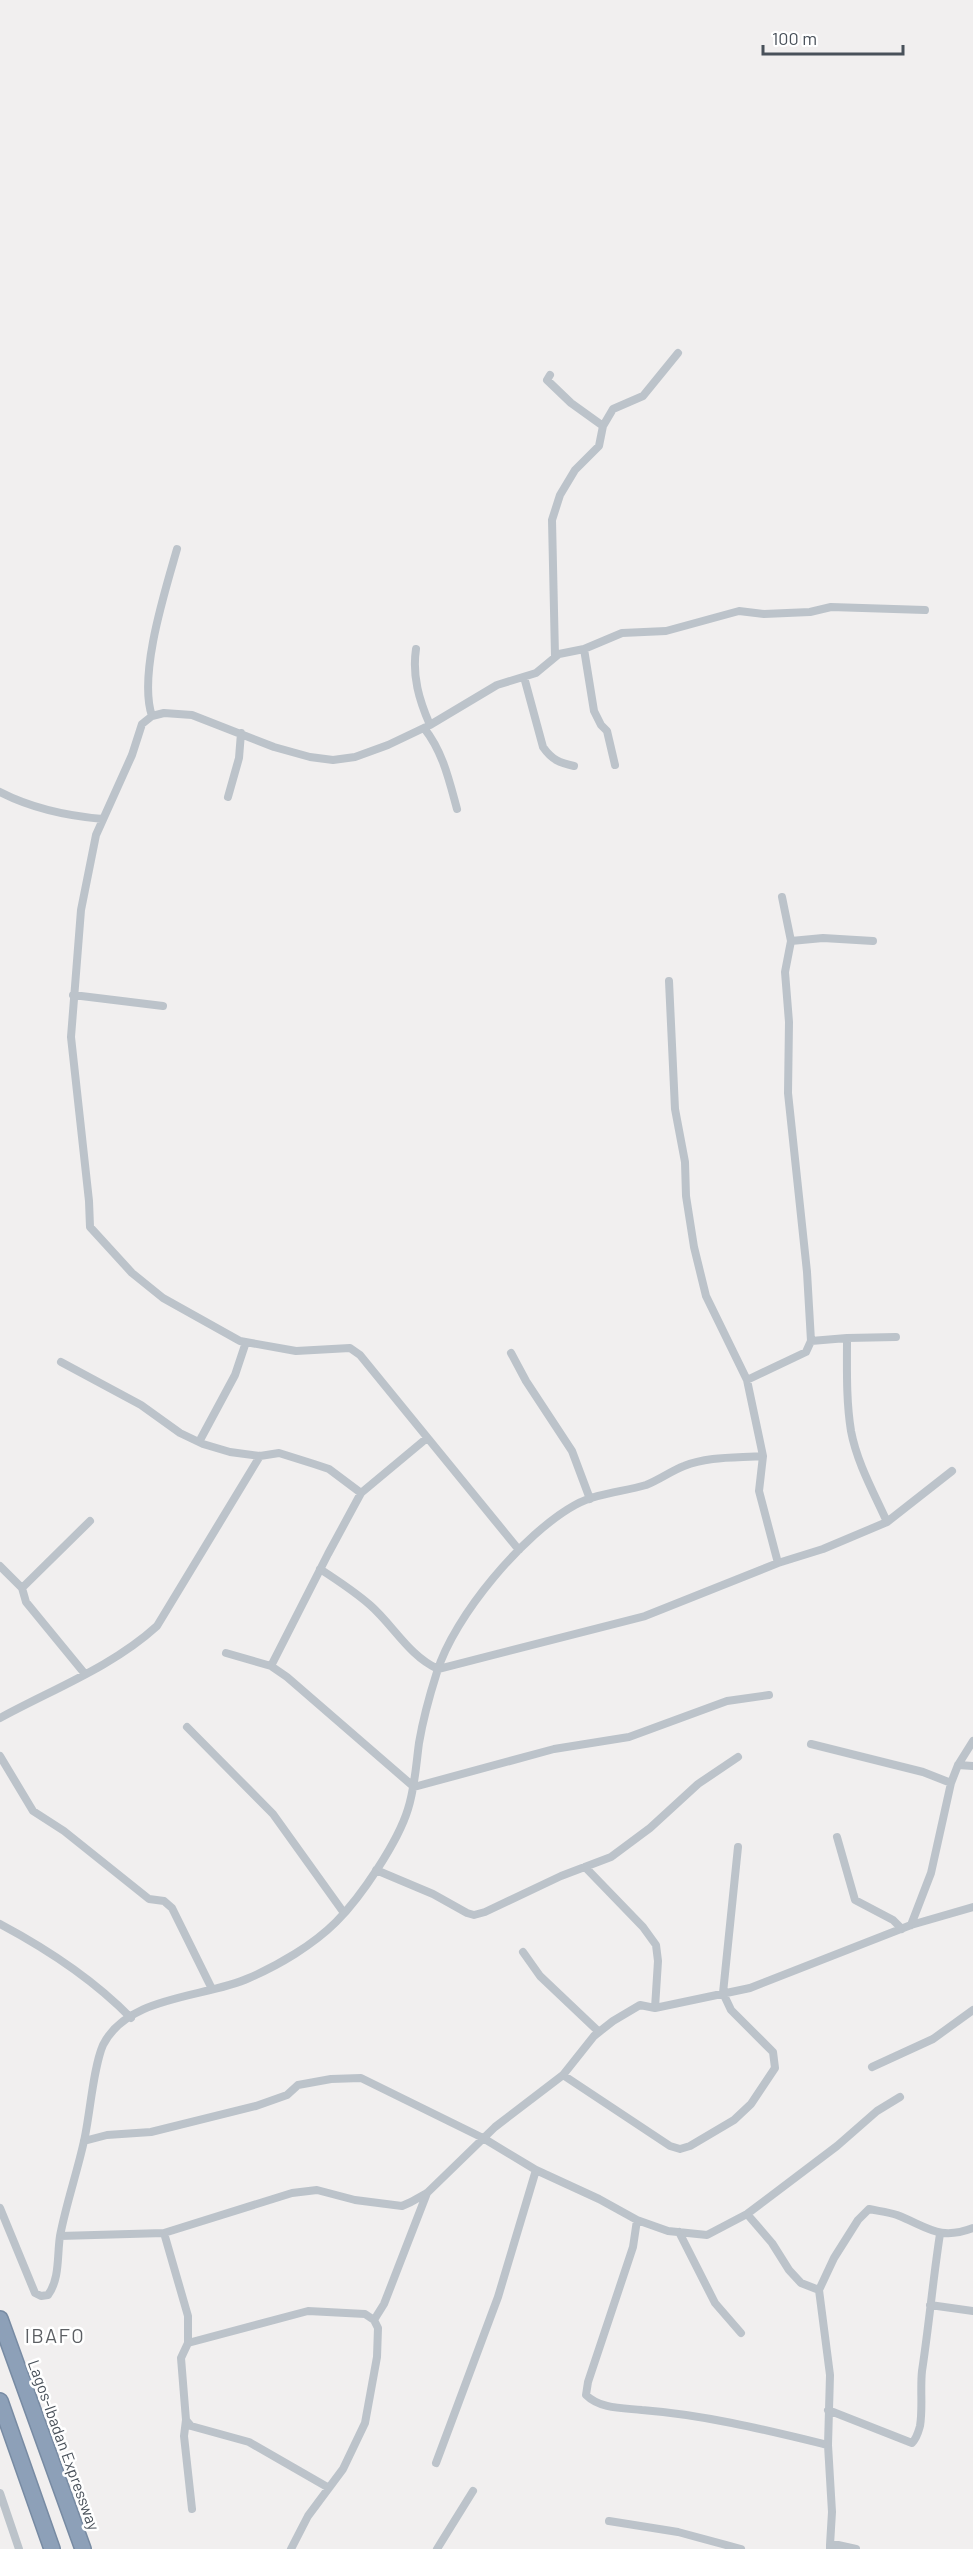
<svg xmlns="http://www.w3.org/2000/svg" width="973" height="2549" font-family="Barlow,sans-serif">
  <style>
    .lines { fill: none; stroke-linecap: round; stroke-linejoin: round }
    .highway-casing { stroke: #788ba3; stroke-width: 18 }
    .street { stroke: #bcc3ca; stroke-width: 8 }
    .highway { stroke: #8da0b8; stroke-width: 15 }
    .labels { text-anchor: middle; stroke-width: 5; stroke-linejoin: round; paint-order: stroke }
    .street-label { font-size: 16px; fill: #49515a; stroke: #fff }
    .quarter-label { font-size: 20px; letter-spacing: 1.5px; fill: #5c5f63; stroke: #fff }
  </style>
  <rect width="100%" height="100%" fill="#f1efef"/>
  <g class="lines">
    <g class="highway-casing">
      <path id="highway" d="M 0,2319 L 83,2549
        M 0,2401 L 52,2549"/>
    </g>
    <path class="street" d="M 550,375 L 547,380 L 571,403 L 603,426
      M 416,649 C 412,676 419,700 430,725
      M 584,649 L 594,711 L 601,725 L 607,731 L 615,765
      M 555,656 L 552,520 L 560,495 L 575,470 L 599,446 L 603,426 L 613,409 L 643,396 L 678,353
      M 524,677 L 543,747 C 552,760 560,763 574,766
      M 152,716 C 138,675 165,591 177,549
      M 424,728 C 443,752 449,780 457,809
      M 0,792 C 31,808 68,816 103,819
      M 228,797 L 239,758 L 241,733
      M 791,941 L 823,938 L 873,941
      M 669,981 L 675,1109 L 685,1162 L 686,1196 L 694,1247 L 706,1296 L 747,1380 L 763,1456 L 759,1491 L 778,1563
      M 73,995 L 163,1006
      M 847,1338 C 847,1369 846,1400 851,1431 C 857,1463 874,1493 887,1522
      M 811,1341 L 847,1338 L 896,1337
      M 511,1353 L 526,1381 L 572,1451 L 590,1499
      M 61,1362 L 141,1405 L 180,1433 L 203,1444 L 230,1452 L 260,1456 L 279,1453 L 314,1464 L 329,1469 L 361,1493
      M 747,1380 L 806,1352 L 811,1341 L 807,1272 L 788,1093 L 789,1022 L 785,972 L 791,941 L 782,897
      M 199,1442 L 235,1375 L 246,1342
      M 519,1550 L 360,1355 L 350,1348 L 296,1351 L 240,1341 L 163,1298 L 132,1273 L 90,1227 L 89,1201 L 71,1037 L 81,910 L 96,835 L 132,755 L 142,724 L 152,716 L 164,713 L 192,715 L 274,747 L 310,757 L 333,760 L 355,757 L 388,745 L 430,725 L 497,685 L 536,673 L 559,654 L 584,649 L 622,633 L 666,631 L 739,611 L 764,614 L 810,612 L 831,607 L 925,610
      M 0,1566 L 22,1588
      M 320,1569 C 337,1580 354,1591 370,1605 C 393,1625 409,1656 438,1669 L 645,1616 L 778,1563 L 823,1549 L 887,1522 L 952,1471
      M 226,1653 L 271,1666 L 287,1677 L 414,1787
      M 271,1666 L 328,1554 L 361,1493 L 427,1438
      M 85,1674 L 26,1602 L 22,1588 L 90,1521
      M 0,1718 C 53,1689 112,1667 157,1626 L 260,1456
      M 187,1727 L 273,1814 L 344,1913
      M 811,1744 L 923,1772 L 951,1783
      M 0,1756 L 33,1811 L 64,1831 L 149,1899 L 164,1901 L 172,1908 L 212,1989
      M 958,1765 L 973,1766
      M 414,1787 L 554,1749 L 629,1737 L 727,1701 L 769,1695
      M 837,1837 L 855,1900 L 893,1920 L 902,1929
      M 585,1867 L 643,1927 L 656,1945 L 658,1961 L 655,2008
      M 376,1870 L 433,1894 L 467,1913 L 474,1915 L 485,1912 L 561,1876 L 611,1857 L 650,1828 L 698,1784 L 738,1757
      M 0,1924 C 47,1949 94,1980 131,2018
      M 911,1925 L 931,1873 L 951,1783 L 958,1765 L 973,1741
      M 523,1952 L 540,1976 L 599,2032
      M 872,2067 L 933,2039 L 973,2010
      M 563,2075 L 670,2146 L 680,2149 L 690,2146 L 734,2120 L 751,2104 L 775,2068 L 773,2052 L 731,2010 L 723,1993 L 738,1847
      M 84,2141 L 107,2135 L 151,2132 L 256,2106 L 287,2095 L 298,2085 L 331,2079 L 361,2078 L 483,2138 L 536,2170 L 498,2297 L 436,2463
      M 536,2170 L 599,2199 L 637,2220 L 668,2231 L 707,2235 L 747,2214 L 837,2146 L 877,2111 L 900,2097
      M 0,2208 L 35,2293 L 41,2296 L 48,2295 C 60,2279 57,2255 60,2236 C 66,2204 77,2173 84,2141 C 90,2115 93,2068 103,2045 C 128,1995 205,1998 249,1978 C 279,1965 313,1945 336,1922 C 361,1897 398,1842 408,1809 C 415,1787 416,1765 419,1743 C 423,1719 430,1694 437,1672 C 454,1616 524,1533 575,1505 C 597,1493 622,1492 646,1485 C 659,1480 671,1471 684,1466 C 708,1456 738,1458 763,1456
      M 747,2214 L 772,2243 L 789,2270 L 801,2283 L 819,2290
      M 637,2220 L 633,2247 L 588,2382 L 586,2395 C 600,2409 623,2408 642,2410 C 706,2415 766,2430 828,2445
      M 679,2232 L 715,2303 L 741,2333
      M 164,2233 L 188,2316 L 188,2343 L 181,2358 L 186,2420 L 191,2426 L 249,2442 L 329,2488
      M 60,2236 L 164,2233 L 292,2193 L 317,2190 L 355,2200 L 402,2206 L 411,2202 L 427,2193 L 495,2127 L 563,2075 L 594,2036 L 613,2021 L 640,2005 L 655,2008 L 750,1988 L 911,1925 L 973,1907
      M 930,2305 L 973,2311
      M 374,2320 L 384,2304 L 427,2193
      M 188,2343 L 308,2311 L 365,2314 L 374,2320 L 378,2328 L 377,2357 L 365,2423 L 343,2469 L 308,2516 L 291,2549
      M 828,2410 L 912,2443 C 917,2438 918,2433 920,2426 C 923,2408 920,2389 922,2371 C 929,2325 933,2279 940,2234
      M 186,2420 L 184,2436 L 192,2509
      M 0,2493 L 19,2549
      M 609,2521 L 678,2532 L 741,2549
      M 830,2545 L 832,2512 L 828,2445 L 830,2375 L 819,2290 L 834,2258 L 858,2220 L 869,2209 C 878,2211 888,2212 897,2215 C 928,2227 939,2241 973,2228
      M 830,2548 L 830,2545 L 838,2545 L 856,2549
      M 437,2549 L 473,2491"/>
    <use href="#highway" class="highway"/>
  </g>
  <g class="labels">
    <g class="street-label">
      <text transform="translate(64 2445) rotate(70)" y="6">Lagos-Ibadan Expressway</text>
    </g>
    <g class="quarter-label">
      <text x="55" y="2343">IBAFO</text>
    </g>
  </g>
  <path d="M763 45v9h140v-9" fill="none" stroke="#49515a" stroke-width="3"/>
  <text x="772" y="45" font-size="18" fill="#49515a" stroke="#ffffff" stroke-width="4.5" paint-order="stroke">100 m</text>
</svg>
